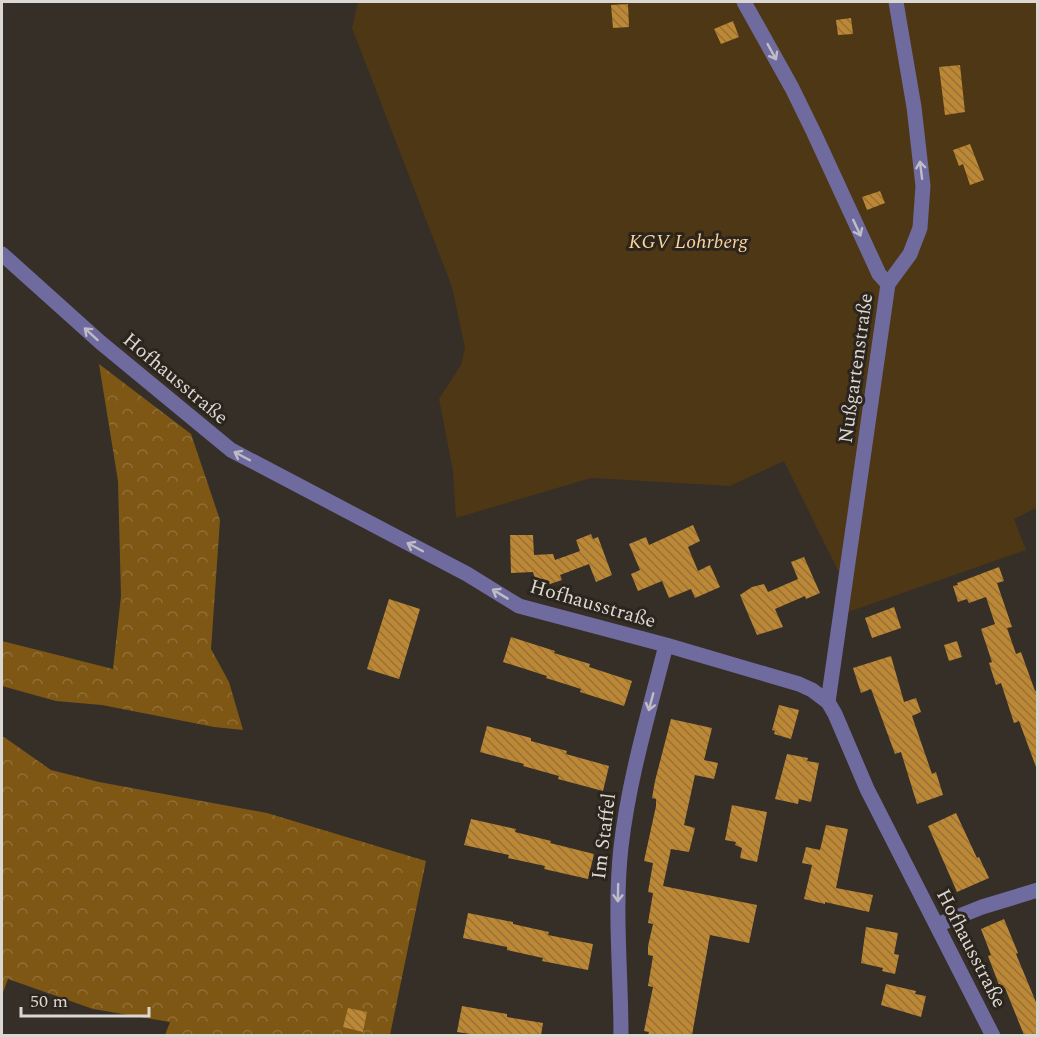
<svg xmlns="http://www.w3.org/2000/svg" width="1039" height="1037" font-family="Spectral,serif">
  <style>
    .green { fill: #4e3714 }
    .forest { fill: url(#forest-crowns) }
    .building { fill: url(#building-back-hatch) }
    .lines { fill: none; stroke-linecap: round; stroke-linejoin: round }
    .minor { stroke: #6f6b9f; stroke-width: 15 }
    .oneway { stroke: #c0bcc5 }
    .labels { text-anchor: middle; stroke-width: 6; stroke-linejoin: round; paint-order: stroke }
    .park-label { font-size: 20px; font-style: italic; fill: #fcd398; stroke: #2b251d }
    .street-label { font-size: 20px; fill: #dbd7d2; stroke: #2b251d }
  </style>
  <defs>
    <pattern id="forest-crowns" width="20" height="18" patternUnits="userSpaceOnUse" patternTransform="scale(1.5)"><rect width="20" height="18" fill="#7e5715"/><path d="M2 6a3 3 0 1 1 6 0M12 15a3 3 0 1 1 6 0" fill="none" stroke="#906e36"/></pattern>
    <pattern id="building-back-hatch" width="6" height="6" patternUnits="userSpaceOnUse" patternTransform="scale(1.5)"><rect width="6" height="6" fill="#bc8835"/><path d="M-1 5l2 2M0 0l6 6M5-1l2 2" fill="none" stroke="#977238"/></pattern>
  </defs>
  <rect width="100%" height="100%" fill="#352f27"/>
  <path class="green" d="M 358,2 L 1037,2 L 1038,507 L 1014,519 L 1026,550 L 848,612 L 850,595 L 784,461 L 730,486 L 591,478 L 456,518 L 453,471 L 439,399 L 461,365 L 465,348 L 452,287 L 352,28 Z"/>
  <path class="forest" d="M 99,364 L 191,434 L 220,520 L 211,649 L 229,682 L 243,730 L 214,727 L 102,705 L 56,701 L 2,686 L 2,641 L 113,669 L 121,596 L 118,481 Z
    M 2,737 L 4,737 L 51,770 L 99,782 L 267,813 L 426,861 L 390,1035 L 165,1035 L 170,1022 L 93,1009 L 8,979 L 2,995 Z"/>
  <path class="building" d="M 628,4 L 629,27 L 613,28 L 611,5 Z
    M 851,18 L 853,34 L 838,35 L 836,20 Z
    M 733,21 L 739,37 L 721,44 L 714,29 Z
    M 960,65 L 965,112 L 945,115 L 939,67 Z
    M 970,144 L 984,180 L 970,185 L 963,164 L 959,166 L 953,150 Z
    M 880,191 L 885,203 L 867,210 L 862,197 Z
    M 693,525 L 700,541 L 688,547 L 698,571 L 710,565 L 720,587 L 695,598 L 691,589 L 669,598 L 662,581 L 638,591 L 631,574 L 640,570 L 629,544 L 646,537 L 649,545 Z
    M 591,534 L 593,539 L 598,537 L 612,575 L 596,582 L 589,564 L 560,575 L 562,580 L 538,588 L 533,572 L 511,573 L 510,535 L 533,535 L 534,555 L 553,554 L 555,560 L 580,551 L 576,540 Z
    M 804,557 L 820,593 L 806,599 L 805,596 L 775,609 L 783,627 L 757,635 L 740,595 L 752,587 L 764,584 L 768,592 L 798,579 L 791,562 Z
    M 999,567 L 1004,581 L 997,583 L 1012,627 L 1007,628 L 1016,654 L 1021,652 L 1035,691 L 1038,690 L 1038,766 L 1036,767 L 1019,721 L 1014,723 L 1001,683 L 996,685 L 989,663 L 992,662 L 981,629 L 995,624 L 986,597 L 969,603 L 967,599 L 958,602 L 953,586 L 958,585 L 957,583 Z
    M 389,599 L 420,609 L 399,679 L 367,669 Z
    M 894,607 L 901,628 L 872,638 L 865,618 Z
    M 511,637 L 555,651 L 554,653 L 590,664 L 589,667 L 632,681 L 624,706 L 580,692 L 581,689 L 546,678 L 547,676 L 503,662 Z
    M 957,641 L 962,657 L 949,661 L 944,645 Z
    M 891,656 L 904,702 L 916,698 L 921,712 L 912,716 L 932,774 L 936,772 L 943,795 L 917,804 L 901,752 L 895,754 L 871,689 L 861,693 L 853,668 Z
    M 779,705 L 799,710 L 791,739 L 774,734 L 775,731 L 772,730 Z
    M 671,719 L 712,728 L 704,760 L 718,763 L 714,779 L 695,775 L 684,825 L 695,828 L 689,852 L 671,849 L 663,886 L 757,905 L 749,943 L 710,935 L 692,1035 L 648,1035 L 649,1032 L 644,1031 L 653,987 L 648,986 L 653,956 L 648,955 L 648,946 L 653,924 L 648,923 L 653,893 L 648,892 L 653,863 L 644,861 L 656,806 L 656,799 L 652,798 L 655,781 Z
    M 487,726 L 531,738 L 531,741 L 567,751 L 566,754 L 609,766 L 603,791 L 558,779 L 559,776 L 523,766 L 524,764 L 480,752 Z
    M 787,754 L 808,758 L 807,761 L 819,763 L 811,802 L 799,799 L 798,804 L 775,799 Z
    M 732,805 L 767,812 L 757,862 L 740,858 L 742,848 L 735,845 L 736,842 L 725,840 Z
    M 956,813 L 977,858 L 979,857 L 989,878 L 957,892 L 928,826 Z
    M 471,819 L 516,829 L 515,832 L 551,841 L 550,843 L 594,854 L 588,879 L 544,869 L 545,866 L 508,858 L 509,855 L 464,845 Z
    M 826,825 L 848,829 L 836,888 L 873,895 L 869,912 L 825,902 L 825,904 L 804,899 L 812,865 L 802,863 L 806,847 L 820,850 Z
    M 468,913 L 513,922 L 513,924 L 549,932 L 548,935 L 593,944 L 588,970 L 542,961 L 543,958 L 507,950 L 507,947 L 463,938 Z
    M 1004,919 L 1018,953 L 1016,954 L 1038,1007 L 1038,1035 L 1024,1035 L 1005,988 L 1001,990 L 988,956 L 991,955 L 981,929 Z
    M 866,927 L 898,933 L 894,954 L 899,955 L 895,974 L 882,971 L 883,968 L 861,963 Z
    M 886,984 L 916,991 L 915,994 L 926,996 L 921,1017 L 881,1005 Z
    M 462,1006 L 507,1014 L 507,1017 L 543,1023 L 541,1035 L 477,1035 L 457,1032 Z
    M 348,1008 L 367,1012 L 363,1032 L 343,1027 Z"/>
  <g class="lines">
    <path class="minor" d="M 744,2 L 792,88 L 814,133 L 879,274 L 888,284
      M 2,254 L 100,342 L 231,450 L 467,574 L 519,606 L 666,645 L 799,684 L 812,690 L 828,702 L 835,714 L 867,789 L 993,1036
      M 888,284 L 910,254 L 920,228 L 923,186 L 914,107 L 896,2
      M 828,702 L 888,284
      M 937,925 L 982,907 L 1038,890
      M 621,1036 C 621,973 614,910 621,847 C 629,778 649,712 666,645"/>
  </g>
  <defs><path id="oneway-shaft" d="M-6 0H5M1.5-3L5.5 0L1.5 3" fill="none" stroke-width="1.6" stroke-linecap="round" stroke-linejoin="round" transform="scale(1.5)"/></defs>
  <g class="oneway">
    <use href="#oneway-shaft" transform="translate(772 52) rotate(61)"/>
    <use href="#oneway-shaft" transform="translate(921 170) rotate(-97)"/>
    <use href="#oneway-shaft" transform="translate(857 228) rotate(65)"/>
    <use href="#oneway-shaft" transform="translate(91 334) rotate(-138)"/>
    <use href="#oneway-shaft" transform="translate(242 456) rotate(-152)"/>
    <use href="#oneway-shaft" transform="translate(415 547) rotate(-152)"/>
    <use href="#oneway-shaft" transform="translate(500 594) rotate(-149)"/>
    <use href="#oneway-shaft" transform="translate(651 702) rotate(105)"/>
    <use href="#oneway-shaft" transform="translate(618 893) rotate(91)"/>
  </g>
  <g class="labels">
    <g class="park-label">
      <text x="688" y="248">KGV Lohrberg</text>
    </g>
    <g class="street-label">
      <text transform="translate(855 368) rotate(-82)" y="7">Nußgartenstraße</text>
      <text transform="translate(176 378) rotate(40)" y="7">Hofhausstraße</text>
      <text transform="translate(593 603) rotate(16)" y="7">Hofhausstraße</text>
      <text transform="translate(603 836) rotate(-83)" y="7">Im Staffel</text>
      <text transform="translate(972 948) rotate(63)" y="7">Hofhausstraße</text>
    </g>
  </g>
  <rect width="1039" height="1037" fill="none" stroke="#dbd7d2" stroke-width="6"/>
  <path d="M21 1007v9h128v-9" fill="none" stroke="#dbd7d2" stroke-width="3"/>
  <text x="30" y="1007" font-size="18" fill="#dbd7d2" stroke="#2b251d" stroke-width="4.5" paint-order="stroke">50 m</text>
</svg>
